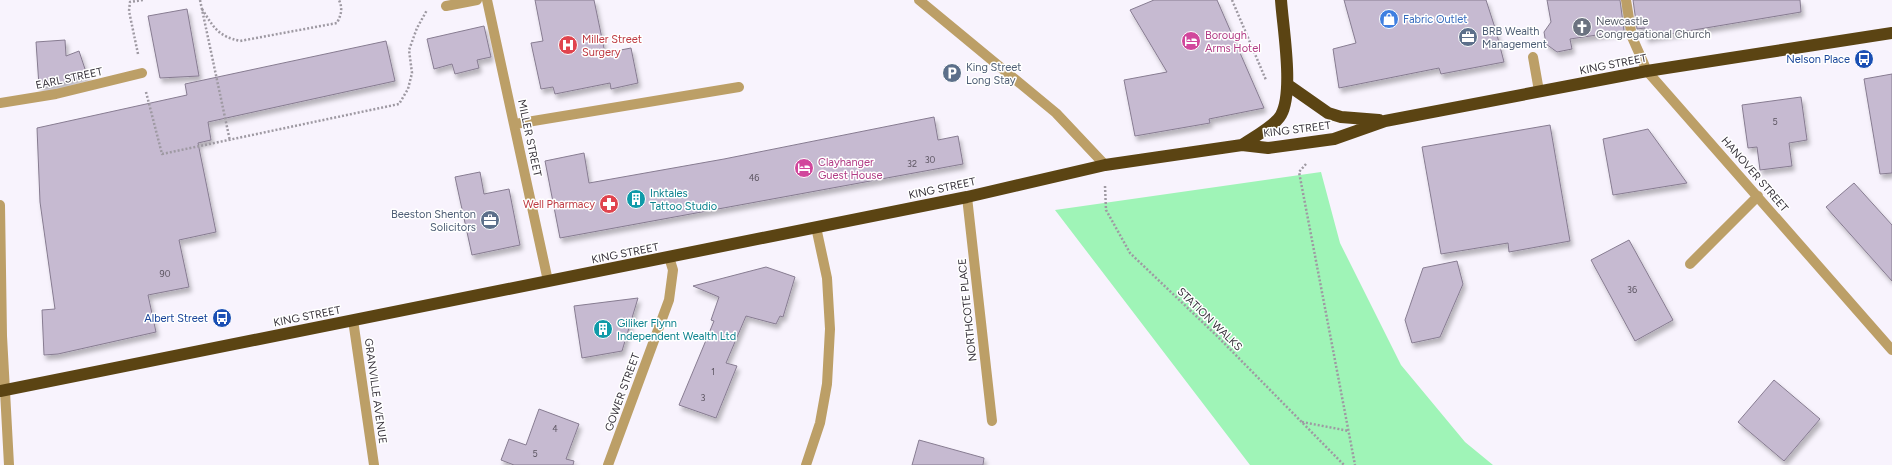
<svg xmlns="http://www.w3.org/2000/svg" width="1892" height="465" font-family="Figtree,sans-serif">
  <style>
    .green { fill: #9ff4b7 }
    .building { fill: #c6bad1; stroke: #877c91; filter: url(#shadow) }
    .lines { fill: none; stroke-linecap: round; stroke-linejoin: round }
    .path { stroke: #9e99a2; stroke-width: 2.5; stroke-dasharray: 2 2; stroke-linecap: butt }
    .minor { stroke: #bc9f67; stroke-width: 10 }
    .highway { stroke: #5b4413; stroke-width: 12 }
    .labels { text-anchor: middle; stroke-width: 3; stroke-linejoin: round; paint-order: stroke }
    .number-label { font-size: 9px; fill: #5b5460 }
    .shop-label { font-size: 11px; fill: #366cbe; stroke: #fff; text-anchor: start }
    .worship-label { font-size: 11px; fill: #5b616d; stroke: #fff; text-anchor: start }
    .service-label { font-size: 11px; fill: #4e5e75; stroke: #fff; text-anchor: start }
    .hotel-label { font-size: 11px; fill: #b23c85; stroke: #fff; text-anchor: start }
    .health-label { font-size: 11px; fill: #be3a42; stroke: #fff; text-anchor: start }
    .transit-label { font-size: 11px; fill: #164399; stroke: #fff; text-anchor: end }
    .street-label { font-size: 11px; fill: #37323b; stroke: #fff }
    .culture-label { font-size: 11px; fill: #0d838f; stroke: #fff; text-anchor: start }
  </style>
  <defs>
    <filter id="shadow"><feDropShadow dx="2.5" dy="4.5" stdDeviation="2" flood-color="#0004"/></filter>
  </defs>
  <rect width="100%" height="100%" fill="#f8f3fd"/>
  <path class="green" d="M 1321,172 L 1340,243 L 1401,365 L 1465,442 L 1493,465 L 1250,465 L 1055,210 Z"/>
  <path class="building" d="M 535,0 L 594,0 L 605,53 L 631,48 L 638,83 L 611,89 L 610,83 L 555,94 L 553,87 L 541,89 L 531,43 L 543,41 Z
    M 1154,0 L 1217,0 L 1264,108 L 1209,119 L 1210,123 L 1135,136 L 1124,80 L 1167,72 L 1130,10 Z
    M 1344,0 L 1486,0 L 1496,31 L 1504,62 L 1441,74 L 1439,68 L 1339,88 L 1333,49 L 1356,43 Z
    M 1547,0 L 1620,0 L 1624,31 L 1570,39 L 1572,49 L 1557,52 L 1546,44 L 1544,32 L 1551,22 Z
    M 1633,0 L 1800,0 L 1801,12 L 1646,38 L 1645,28 L 1637,29 Z
    M 187,9 L 199,76 L 160,78 L 148,16 Z
    M 484,26 L 491,57 L 477,60 L 479,68 L 455,74 L 452,64 L 434,69 L 427,39 Z
    M 65,40 L 66,56 L 79,51 L 87,75 L 59,84 L 39,86 L 36,42 Z
    M 386,41 L 395,81 L 208,122 L 211,140 L 198,143 L 216,232 L 179,240 L 189,287 L 148,295 L 156,332 L 58,354 L 44,355 L 42,310 L 55,309 L 40,202 L 37,128 L 187,95 L 185,84 Z
    M 1892,74 L 1892,173 L 1880,174 L 1864,79 Z
    M 1801,97 L 1807,140 L 1789,143 L 1792,166 L 1760,170 L 1757,147 L 1748,148 L 1742,105 Z
    M 934,117 L 938,140 L 958,136 L 963,164 L 560,238 L 545,161 L 584,153 L 589,183 L 724,159 Z
    M 1550,125 L 1570,241 L 1509,252 L 1508,243 L 1441,254 L 1422,147 Z
    M 1648,129 L 1687,183 L 1613,195 L 1603,139 Z
    M 480,172 L 484,194 L 509,189 L 520,245 L 472,255 L 455,177 Z
    M 1854,183 L 1892,225 L 1892,281 L 1826,207 Z
    M 1629,240 L 1673,320 L 1635,341 L 1591,260 Z
    M 1457,261 L 1463,284 L 1440,337 L 1412,343 L 1405,320 L 1423,268 Z
    M 766,267 L 795,277 L 783,317 L 780,316 L 776,324 L 746,316 L 726,363 L 737,366 L 716,418 L 679,405 L 714,321 L 711,320 L 719,297 L 693,286 Z
    M 638,298 L 622,351 L 582,358 L 574,306 Z
    M 1774,380 L 1820,419 L 1784,461 L 1738,422 Z
    M 539,409 L 579,424 L 566,459 L 574,461 L 573,465 L 514,465 L 501,460 L 509,439 L 526,445 Z
    M 919,440 L 984,458 L 983,465 L 912,465 Z"/>
  <g class="lines">
    <path class="path" d="M 200,0 L 230,141
      M 1232,0 L 1266,80
      M 202,9 C 214,28 218,36 240,41 L 337,23 C 341,15 343,9 339,0
      M 138,54 L 129,11 L 130,2 L 143,0
      M 146,92 L 162,154 L 399,104 L 408,89 L 412,73 L 409,50 L 417,28 L 427,10
      M 1306,164 L 1299,172 L 1355,465
      M 1105,186 L 1106,210 L 1130,253 L 1217,336 L 1344,465
      M 1302,422 L 1349,431"/>
    <path class="minor" d="M 487,0 L 548,281
      M 919,0 L 1056,113 L 1105,165
      M 1626,0 L 1632,37 L 1647,71 L 1892,350
      M 446,6 L 477,0
      M 1533,57 L 1539,91
      M 0,103 L 56,94 L 142,73
      M 515,124 L 739,87
      M 967,197 L 992,421
      M 0,205 L 2,336 L 9,465
      M 1690,264 L 1758,196
      M 353,320 L 374,465
      M 608,465 L 669,300 L 673,270 L 669,257
      M 806,465 L 820,423 L 827,384 L 830,329 L 827,278 L 816,227"/>
    <path class="highway" d="M 1288,85 L 1328,113 L 1341,117 L 1379,120
      M 1242,145 C 1252,138 1275,126 1281,115 C 1294,91 1283,29 1281,0
      M 0,391 L 967,197 L 1105,165 L 1242,145 L 1268,148 L 1334,139 L 1385,121 L 1647,71 L 1892,33"/>
  </g>
  <defs>
    <g id="shop-disc" transform="scale(1)"><circle r="9.5" fill="#3f7fe0" stroke="#fff"/><path d="M-5-2.5h2.3a2.7 3.5 0 0 1 5.4 0H5L5.5 6h-11ZM-1.5-2.5h3a1.5 2.3 0 0 0-3 0Z" fill="#fff"/></g>
    <g id="church-disc" transform="scale(1)"><circle r="9.5" fill="#6b7280" stroke="#fff"/><path d="M-1.2-6h2.4v3.5h3.3v2.4h-3.3V6h-2.4V-.1h-3.3v-2.4h3.3Z" fill="#fff"/></g>
    <g id="office-disc" transform="scale(1)"><circle r="9.5" fill="#5c6f8a" stroke="#fff"/><path d="M-6-3h4V-5.5h4V-3h4V5H-6ZM-1-4.5V-3h2v-1.5ZM-6 0V1H6V0Z" fill="#fff"/></g>
    <g id="hotel-disc" transform="scale(1)"><circle r="9.5" fill="#d1479c" stroke="#fff"/><path d="M-6-4.5h1.5V1H6V5H4.5V3h-9V5H-6ZM-4 0a1.8 1.8 0 1 1 3.6 0ZM.5 0V-2.5h3Q6-2.5 6 0Z" fill="#fff"/></g>
    <g id="hospital-disc" transform="scale(1)"><circle r="9.5" fill="#e0444e" stroke="#fff"/><path d="M-5-5h3v3.5h4V-5h3V5h-3V1.5h-4V5h-3Z" fill="#fff"/></g>
    <g id="bus-disc" transform="scale(1)"><circle r="9.5" fill="#1a4fb4" stroke="#fff"/><path d="M-5-6H5V4H4V6H2V4H-2V6H-4V4H-5ZM-3.5-4V0h7V-4ZM-3.5 1.2v1.5H-2V1.2ZM2 1.2v1.5H3.5V1.2Z" fill="#fff"/></g>
    <g id="parking-disc" transform="scale(1)"><circle r="9.5" fill="#5c6f8a" stroke="#fff"/><path d="M-3.5-5.5H1a3.5 3.5 0 0 1 0 7H-1V5.5H-3.5ZM-1-3.4V-.6H.8a1.4 1.4 0 0 0 0-2.8Z" fill="#fff"/></g>
    <g id="building-disc" transform="scale(1)"><circle r="9.5" fill="#0f9aa8" stroke="#fff"/><path d="M-4-6H4V6H1V3H-1V6H-4ZM-2.5-4.3h1.7v1.8h-1.7ZM.8-4.3h1.7v1.8H.8ZM-2.5-1h1.7V.8h-1.7ZM.8-1h1.7V.8H.8Z" fill="#fff"/></g>
    <g id="pharmacy-disc" transform="scale(1)"><circle r="9.5" fill="#e0444e" stroke="#fff"/><path d="M-2-6h4v4h4v4h-4v4h-4v-4h-4v-4h4Z" fill="#fff"/></g>
  </defs>
  <g fill-rule="evenodd">
    <use href="#shop-disc" x="1389" y="19"/>
    <use href="#church-disc" x="1582" y="27"/>
    <use href="#office-disc" x="1468" y="37"/>
    <use href="#hotel-disc" x="1191" y="41"/>
    <use href="#hospital-disc" x="568" y="45"/>
    <use href="#bus-disc" x="1864" y="59"/>
    <use href="#parking-disc" x="952" y="73"/>
    <use href="#hotel-disc" x="804" y="168"/>
    <use href="#building-disc" x="636" y="199"/>
    <use href="#pharmacy-disc" x="609" y="204"/>
    <use href="#office-disc" x="490" y="220"/>
    <use href="#bus-disc" x="222" y="318"/>
    <use href="#building-disc" x="603" y="329"/>
  </g>
  <g class="labels">
    <g class="number-label">
      <text x="1775" y="125">5</text>
      <text x="930" y="163">30</text>
      <text x="912" y="167">32</text>
      <text x="754" y="181">46</text>
      <text x="165" y="277">90</text>
      <text x="1632" y="293">36</text>
      <text x="713" y="375">1</text>
      <text x="703" y="401">3</text>
      <text x="555" y="432">4</text>
      <text x="535" y="457">5</text>
    </g>
    <g class="shop-label">
      <text x="1403" y="23">Fabric Outlet</text>
    </g>
    <g class="worship-label">
      <text x="1596" y="25">Newcastle<tspan x="1596" dy="13">Congregational Church</tspan></text>
    </g>
    <g class="service-label">
      <text x="1482" y="35">BRB Wealth<tspan x="1482" dy="13">Management</tspan></text>
      <text x="966" y="71">King Street<tspan x="966" dy="13">Long Stay</tspan></text>
      <text x="476" y="218" text-anchor="end">Beeston Shenton<tspan x="476" dy="13">Solicitors</tspan></text>
    </g>
    <g class="hotel-label">
      <text x="1205" y="39">Borough<tspan x="1205" dy="13">Arms Hotel</tspan></text>
      <text x="818" y="166">Clayhanger<tspan x="818" dy="13">Guest House</tspan></text>
    </g>
    <g class="health-label">
      <text x="582" y="43">Miller Street<tspan x="582" dy="13">Surgery</tspan></text>
      <text x="595" y="208" text-anchor="end">Well Pharmacy</text>
    </g>
    <g class="transit-label">
      <text x="1850" y="63">Nelson Place</text>
      <text x="208" y="322">Albert Street</text>
    </g>
    <g class="street-label">
      <text transform="translate(1613 64) rotate(-11)" y="4">KING STREET</text>
      <text transform="translate(69 78) rotate(-12)" y="4">EARL STREET</text>
      <text transform="translate(1297 129) rotate(-7)" y="4">KING STREET</text>
      <text transform="translate(530 138) rotate(78)" y="4">MILLER STREET</text>
      <text transform="translate(1755 174) rotate(49)" y="4">HANOVER STREET</text>
      <text transform="translate(942 188) rotate(-12)" y="4">KING STREET</text>
      <text transform="translate(625 253) rotate(-11)" y="4">KING STREET</text>
      <text transform="translate(967 310) rotate(-96)" y="4">NORTHCOTE PLACE</text>
      <text transform="translate(307 316) rotate(-11)" y="4">KING STREET</text>
      <text transform="translate(1210 319) rotate(44)" y="4">STATION WALKS</text>
      <text transform="translate(376 391) rotate(82)" y="4">GRANVILLE AVENUE</text>
      <text transform="translate(622 392) rotate(-70)" y="4">GOWER STREET</text>
    </g>
    <g class="culture-label">
      <text x="650" y="197">Inktales<tspan x="650" dy="13">Tattoo Studio</tspan></text>
      <text x="617" y="327">Giliker Flynn<tspan x="617" dy="13">Independent Wealth Ltd</tspan></text>
    </g>
  </g>
</svg>
